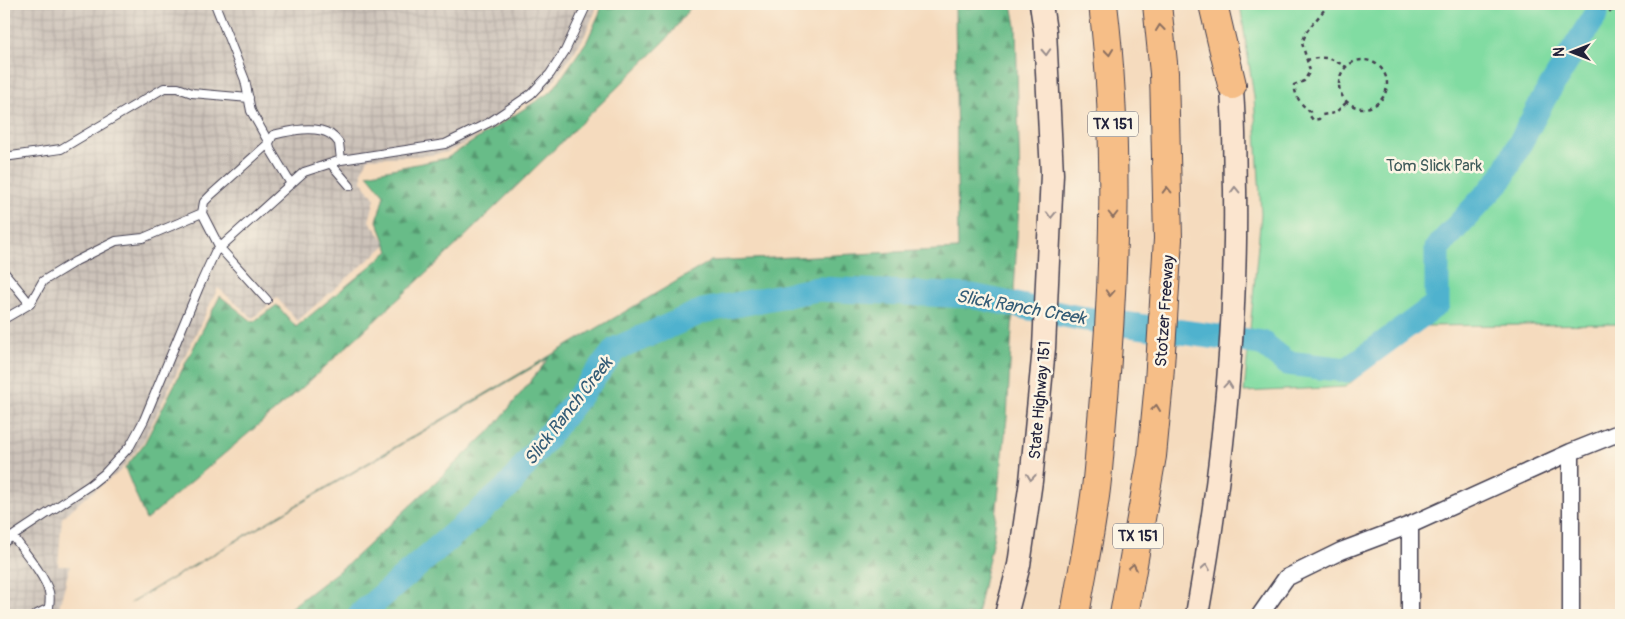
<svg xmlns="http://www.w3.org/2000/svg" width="1625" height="619" font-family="Pangolin,sans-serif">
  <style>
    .industrial { fill: url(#industrial-grid) }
    .forest { fill: url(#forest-firs); stroke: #456f62 }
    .park { fill: #81dca2; stroke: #527f6e }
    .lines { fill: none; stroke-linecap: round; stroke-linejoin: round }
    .river { stroke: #4fb2ce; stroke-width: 25 }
    .service-casing { stroke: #423e4f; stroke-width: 10 }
    .minor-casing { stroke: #423e4f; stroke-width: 19 }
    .secondary-casing { stroke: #423e4f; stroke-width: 25 }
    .motorway-casing { stroke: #423e4f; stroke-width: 30 }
    .path { stroke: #423e4f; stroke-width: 2.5; stroke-dasharray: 4 4; stroke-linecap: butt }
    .service { stroke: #fff; stroke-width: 8 }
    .minor { stroke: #fff; stroke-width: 16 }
    .secondary { stroke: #fbe5cf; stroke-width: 22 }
    .motorway { stroke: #f6be87; stroke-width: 28 }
    .oneway { stroke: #8c7061 }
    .oneway2 { stroke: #998d8c }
    .labels { text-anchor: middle; stroke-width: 5; stroke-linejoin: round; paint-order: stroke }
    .shield { fill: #fcf5e5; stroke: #63616e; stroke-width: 1 }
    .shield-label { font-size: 15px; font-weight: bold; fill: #22223b }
    .park-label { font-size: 16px; fill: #3e5a5a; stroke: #fcf5e5 }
    .street-label { font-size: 16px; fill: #22223b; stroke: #fcf5e5 }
    .water-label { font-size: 18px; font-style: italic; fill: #345c76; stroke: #fcf5e5 }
  </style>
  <defs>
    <pattern id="industrial-grid" width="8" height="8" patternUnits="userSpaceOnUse" patternTransform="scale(1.25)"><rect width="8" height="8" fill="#ccc2b9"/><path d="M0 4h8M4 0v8" fill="none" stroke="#afa6a0"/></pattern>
    <pattern id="forest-firs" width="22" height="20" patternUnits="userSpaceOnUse" patternTransform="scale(1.25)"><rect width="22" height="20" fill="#68bc88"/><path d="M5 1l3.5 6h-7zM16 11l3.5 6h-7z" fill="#559870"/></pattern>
  </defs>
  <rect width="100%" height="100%" fill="#fcf5e5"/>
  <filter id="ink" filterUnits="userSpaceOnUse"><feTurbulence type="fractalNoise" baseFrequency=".02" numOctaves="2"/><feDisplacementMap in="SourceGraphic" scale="10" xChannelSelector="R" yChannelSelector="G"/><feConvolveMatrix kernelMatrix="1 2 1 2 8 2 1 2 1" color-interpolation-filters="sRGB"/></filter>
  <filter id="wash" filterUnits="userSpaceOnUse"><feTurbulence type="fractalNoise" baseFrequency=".0096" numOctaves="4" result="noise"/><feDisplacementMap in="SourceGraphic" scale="20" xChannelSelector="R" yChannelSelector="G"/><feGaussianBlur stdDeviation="1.12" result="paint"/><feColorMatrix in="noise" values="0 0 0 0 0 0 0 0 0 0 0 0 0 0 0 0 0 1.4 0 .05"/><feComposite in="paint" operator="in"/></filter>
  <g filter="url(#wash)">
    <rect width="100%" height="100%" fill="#f5dbbe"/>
    <path class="industrial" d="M 4,4 L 597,4 L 595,12 L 583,39 L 551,85 L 473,139 L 448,152 L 430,155 L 369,158 L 362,169 L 362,181 L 375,199 L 369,221 L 387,244 L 297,321 L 277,298 L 253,318 L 218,288 L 143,442 L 119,472 L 82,500 L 62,518 L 58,566 L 70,566 L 57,615 L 4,615 Z"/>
    <path class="forest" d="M 602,4 L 693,4 L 666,40 L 447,254 L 302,388 L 146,520 L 125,468 L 144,444 L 220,296 L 253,322 L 277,305 L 296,327 L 389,251 L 377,221 L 384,195 L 367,174 L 447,158 L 552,91 L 587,41 L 600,12 Z
      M 955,4 L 1012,4 L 1016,26 L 1020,185 L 1007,418 L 994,534 L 977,615 L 281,615 L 349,563 L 493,428 L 549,358 L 130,603 L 711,261 L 958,249 Z"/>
    <path class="park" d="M 1240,4 L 1621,4 L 1621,324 L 1423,326 L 1345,387 L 1244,392 L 1261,214 L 1254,97 Z"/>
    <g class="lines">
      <path class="river" d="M 360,615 L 508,487 L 616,349 L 703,311 L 818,289 L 972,296 L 1079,318 L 1262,343 L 1287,363 L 1347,370 L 1437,304 L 1437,248 L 1501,179 L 1544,98 L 1596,14"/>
    </g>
  </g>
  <g filter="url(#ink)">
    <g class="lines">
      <g class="service-casing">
        <path id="service" d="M 215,4 L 245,80 L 251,111 L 269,143 L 212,194 L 204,202 L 202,213 L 220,248 L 267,300
          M 4,157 L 61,149 L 164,88 L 178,88 L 192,93 L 249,98
          M 331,164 L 350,186
          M 291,184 L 270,149 L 269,143 L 273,135 C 290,131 314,125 330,134 C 333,136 337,140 339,143 L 341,160
          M 4,272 L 30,304
          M 4,319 L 30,304 L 43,281 L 76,261 L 116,241 L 143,238 L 202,213
          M 13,536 C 24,552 44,574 49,592 C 51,600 49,608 47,615
          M 4,542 L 90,485 L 105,473 L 130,446 L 144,420 L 199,287 L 215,252 L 304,172 L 341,160 L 445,144 L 490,122 L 531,94 L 550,74 L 565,51 L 587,4
          M 35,615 L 49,608"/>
      </g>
      <g class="minor-casing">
        <path id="minor" d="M 1571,452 L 1571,615
          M 1410,525 L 1410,615
          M 1260,615 L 1286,578 L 1341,551 L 1410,525 L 1571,452 L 1621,432"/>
      </g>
      <g class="secondary-casing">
        <path id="secondary" d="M 1006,615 L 1019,565 L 1031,481 L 1044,348 L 1052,174 L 1045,31 L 1041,4
          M 1197,615 C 1222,475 1237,332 1235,190 C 1234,149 1235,109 1230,69"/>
      </g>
      <g class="motorway-casing">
        <path id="motorway" d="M 1213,4 L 1232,85
          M 1075,615 C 1081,578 1089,541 1094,503 C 1099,472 1100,440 1103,409 C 1115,274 1119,138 1103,4
          M 1124,615 L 1152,456 L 1159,382 L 1168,239 L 1164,73 L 1157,4"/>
      </g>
      <path class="path" d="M 1329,4 L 1307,31 L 1302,43 L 1310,71 L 1304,81 L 1294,85 C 1296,98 1300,103 1310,112 L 1310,116 L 1313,120 L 1319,119 L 1322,115 L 1335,113 L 1347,102
        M 1500,4 L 1532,6 L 1560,4
        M 1586,4 L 1610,11 L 1621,9
        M 1306,60 C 1325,56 1330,57 1346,67
        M1339 84a24 24 0 1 1 48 0a24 24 0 1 1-48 0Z"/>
      <use href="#service" class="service"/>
      <use href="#minor" class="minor"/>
      <use href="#secondary" class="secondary"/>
      <use href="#motorway" class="motorway"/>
    </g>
    <defs><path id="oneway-chevron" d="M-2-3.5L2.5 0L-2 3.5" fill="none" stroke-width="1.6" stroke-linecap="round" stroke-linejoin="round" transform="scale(1.25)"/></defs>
    <g class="oneway">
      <use href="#oneway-chevron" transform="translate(1160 28) rotate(-96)"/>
      <use href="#oneway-chevron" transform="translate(1109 52) rotate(84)"/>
      <use href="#oneway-chevron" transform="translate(1167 190) rotate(-91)"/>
      <use href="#oneway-chevron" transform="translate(1113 215) rotate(90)"/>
      <use href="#oneway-chevron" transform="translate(1110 293) rotate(93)"/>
      <use href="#oneway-chevron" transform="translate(1156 408) rotate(-84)"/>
      <use href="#oneway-chevron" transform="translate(1133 567) rotate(-80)"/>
    </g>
    <g class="oneway2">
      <use href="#oneway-chevron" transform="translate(1046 52) rotate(87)"/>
      <use href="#oneway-chevron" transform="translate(1235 190) rotate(-91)"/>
      <use href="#oneway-chevron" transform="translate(1051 215) rotate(92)"/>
      <use href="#oneway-chevron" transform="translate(1228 385) rotate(-85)"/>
      <use href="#oneway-chevron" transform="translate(1031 477) rotate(96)"/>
      <use href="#oneway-chevron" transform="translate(1206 567) rotate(-80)"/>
    </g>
  </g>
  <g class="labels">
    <g class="shield">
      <rect x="1088" y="111.5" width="50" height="25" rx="4"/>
      <rect x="1113" y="523.5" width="50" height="25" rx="4"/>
    </g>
    <g class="shield-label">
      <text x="1113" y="129">TX 151</text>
      <text x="1138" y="541">TX 151</text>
    </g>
    <g class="park-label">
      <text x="1434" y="171">Tom Slick Park</text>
    </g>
    <g class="street-label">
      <text transform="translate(1164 311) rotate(-86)" y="6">Stotzer Freeway</text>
      <text transform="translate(1039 400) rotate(-85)" y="6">State Highway 151</text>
    </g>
    <g class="water-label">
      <text transform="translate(1021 307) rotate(10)" y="6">Slick Ranch Creek</text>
      <text transform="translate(568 411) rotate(-52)" y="6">Slick Ranch Creek</text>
    </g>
  </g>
  <rect width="1625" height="619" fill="none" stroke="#fcf5e5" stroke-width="20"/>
  <g transform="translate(1572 52) rotate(270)" stroke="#fcf5e5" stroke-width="4" paint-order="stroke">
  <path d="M0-4L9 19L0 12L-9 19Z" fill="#22223b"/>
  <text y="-8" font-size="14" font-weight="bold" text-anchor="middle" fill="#22223b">N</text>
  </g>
</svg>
